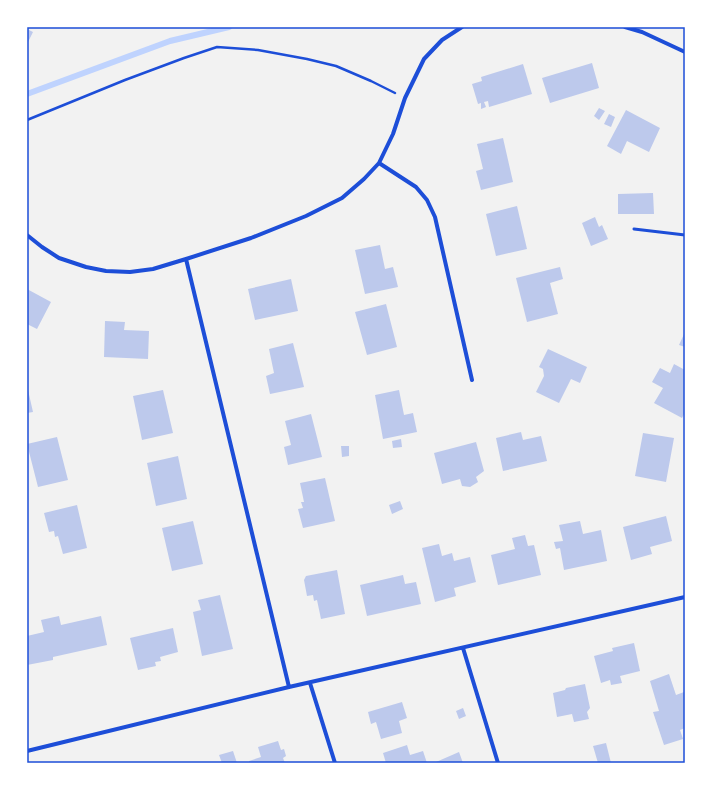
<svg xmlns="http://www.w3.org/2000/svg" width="712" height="790" font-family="Rubik,sans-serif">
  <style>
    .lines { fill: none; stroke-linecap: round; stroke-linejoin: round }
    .stream { stroke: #bfd3fe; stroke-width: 6 }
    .building { fill: #bdc9ec }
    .path { stroke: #1d4ed8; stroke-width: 2.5 }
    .service { stroke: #1d4ed8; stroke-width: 3 }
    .minor { stroke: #1d4ed8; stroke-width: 4 }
    .neatline { fill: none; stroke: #1d4ed8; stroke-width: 1.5 }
  </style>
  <rect width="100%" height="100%" fill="#f2f2f2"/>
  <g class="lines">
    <path class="stream" d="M 27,94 L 170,41 L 229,27"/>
  </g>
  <path class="building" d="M 27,29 L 33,32 L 27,44 Z
    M 592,63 L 599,88 L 550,103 L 542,78 Z
    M 523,64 L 532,94 L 489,107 L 488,101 L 484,102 L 486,107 L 481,109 L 481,103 L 478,104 L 472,84 L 482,81 L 481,77 Z
    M 599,108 L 605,111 L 599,120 L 594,116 Z
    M 626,110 L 660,128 L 649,152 L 627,141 L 621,154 L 607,146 Z
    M 609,114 L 615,117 L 611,127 L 604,124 Z
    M 503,138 L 513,182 L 481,190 L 476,171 L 483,169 L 477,144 Z
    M 653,193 L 654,214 L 618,214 L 618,194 Z
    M 517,206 L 527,249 L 496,256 L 486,214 Z
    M 595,217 L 599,227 L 602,225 L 608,239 L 591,246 L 582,223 Z
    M 380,245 L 385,269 L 393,267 L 398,287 L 365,294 L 355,250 Z
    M 560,267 L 563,279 L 550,283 L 558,314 L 527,322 L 516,278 Z
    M 291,279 L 298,311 L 255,320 L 248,289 Z
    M 27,289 L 51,302 L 37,329 L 27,324 Z
    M 386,304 L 397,347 L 367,355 L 355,312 Z
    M 105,321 L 125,322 L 124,330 L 149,331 L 148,359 L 104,357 Z
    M 685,332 L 685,347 L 679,345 Z
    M 293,343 L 304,387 L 270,394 L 266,376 L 274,373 L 269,349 Z
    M 548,349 L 587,367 L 580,383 L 571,379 L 559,403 L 536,392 L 544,376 L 543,369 L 539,367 Z
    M 674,364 L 685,370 L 685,412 L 682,418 L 654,403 L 663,388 L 652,382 L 660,368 L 670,373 Z
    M 28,390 L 33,412 L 27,413 L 27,391 Z
    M 163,390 L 173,433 L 142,440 L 133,396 Z
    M 399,390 L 404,415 L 413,413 L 417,432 L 383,439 L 375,395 Z
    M 311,414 L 322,457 L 288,465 L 284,447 L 291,445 L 285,421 Z
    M 521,432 L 523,440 L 541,436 L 547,461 L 503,471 L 496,438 Z
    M 643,433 L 674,438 L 666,482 L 635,476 Z
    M 57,437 L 68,480 L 38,487 L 27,444 Z
    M 401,439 L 402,447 L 393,448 L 392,441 Z
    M 476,442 L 484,471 L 476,477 L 478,482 L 470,487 L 462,486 L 460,479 L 442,484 L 434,453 Z
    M 341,446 L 349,446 L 349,456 L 342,457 Z
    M 178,456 L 187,499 L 156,506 L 147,463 Z
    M 325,478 L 335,521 L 303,528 L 298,509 L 303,508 L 301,502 L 304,502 L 300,483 Z
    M 400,501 L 403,509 L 392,514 L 389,505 Z
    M 77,505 L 87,548 L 63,554 L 58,536 L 55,537 L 54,531 L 49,532 L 44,513 Z
    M 666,516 L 672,541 L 650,547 L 652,554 L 631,560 L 623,527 Z
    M 193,521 L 203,564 L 172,571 L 162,528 Z
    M 580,521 L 583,534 L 601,530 L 607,561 L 564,570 L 560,548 L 556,549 L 554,542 L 563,541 L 559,525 Z
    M 525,535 L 528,546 L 534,545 L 541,575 L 498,585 L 491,555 L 515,549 L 512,538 Z
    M 439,544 L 442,556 L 452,553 L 454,561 L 470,557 L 476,582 L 454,588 L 456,596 L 435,602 L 422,548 Z
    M 337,570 L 345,614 L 321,619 L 317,600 L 314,601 L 313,595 L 307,596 L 304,580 L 306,576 Z
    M 403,575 L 405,584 L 416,582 L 421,604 L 367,616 L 360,585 Z
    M 220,595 L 233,649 L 202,656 L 193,612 L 201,610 L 198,600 Z
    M 59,616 L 61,625 L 101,616 L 107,645 L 53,657 L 53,660 L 27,665 L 27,636 L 44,632 L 41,620 Z
    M 173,628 L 178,652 L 160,657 L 161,661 L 155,662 L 156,666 L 138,670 L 130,638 Z
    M 634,643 L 640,671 L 620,676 L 622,683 L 611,685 L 610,680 L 601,683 L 594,656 L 613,651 L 612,648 Z
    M 669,674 L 676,695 L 684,692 L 685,696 L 685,728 L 680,730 L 683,739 L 664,745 L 653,712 L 659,711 L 650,681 Z
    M 585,684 L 590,708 L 587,712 L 589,719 L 574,722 L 572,714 L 557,717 L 553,693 L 565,690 L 566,688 Z
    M 402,702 L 407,718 L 399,721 L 402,733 L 381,739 L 376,722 L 371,724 L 368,712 Z
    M 463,708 L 466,716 L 459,719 L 456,711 Z
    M 278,741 L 281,750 L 284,749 L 286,756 L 283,758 L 285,763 L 249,763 L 249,761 L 261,757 L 258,747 Z
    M 606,743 L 611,763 L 598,763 L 593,746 Z
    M 407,745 L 410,755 L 423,751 L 427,763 L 386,763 L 383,753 Z
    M 233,751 L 237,763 L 222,763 L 219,755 Z
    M 459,752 L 463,763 L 436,763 L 436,762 Z"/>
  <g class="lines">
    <path class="path" d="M 27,120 L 125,80 L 184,58 L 217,47 L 258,50 L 307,59 L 336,66 L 371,81 L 395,93"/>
    <path class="service" d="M 634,229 L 685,235"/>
    <path class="minor" d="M 625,27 L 642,32 L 685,52
      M 379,163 L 416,187 L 427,200 L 435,217 L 472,380
      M 27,235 L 42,247 L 59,258 L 86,267 L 106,271 L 130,272 L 153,269 L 186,259 L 251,238 L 306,216 L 342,198 L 364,179 L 379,163 L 393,134 L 405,98 L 424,59 L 442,40 L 462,27
      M 186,259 L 289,687
      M 463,648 L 498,763
      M 310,683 L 335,763
      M 27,751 L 289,687 L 685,597"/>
  </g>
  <rect width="712" height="790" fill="none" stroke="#ffffff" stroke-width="56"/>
  <rect x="28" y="28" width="656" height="734" class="neatline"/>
</svg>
